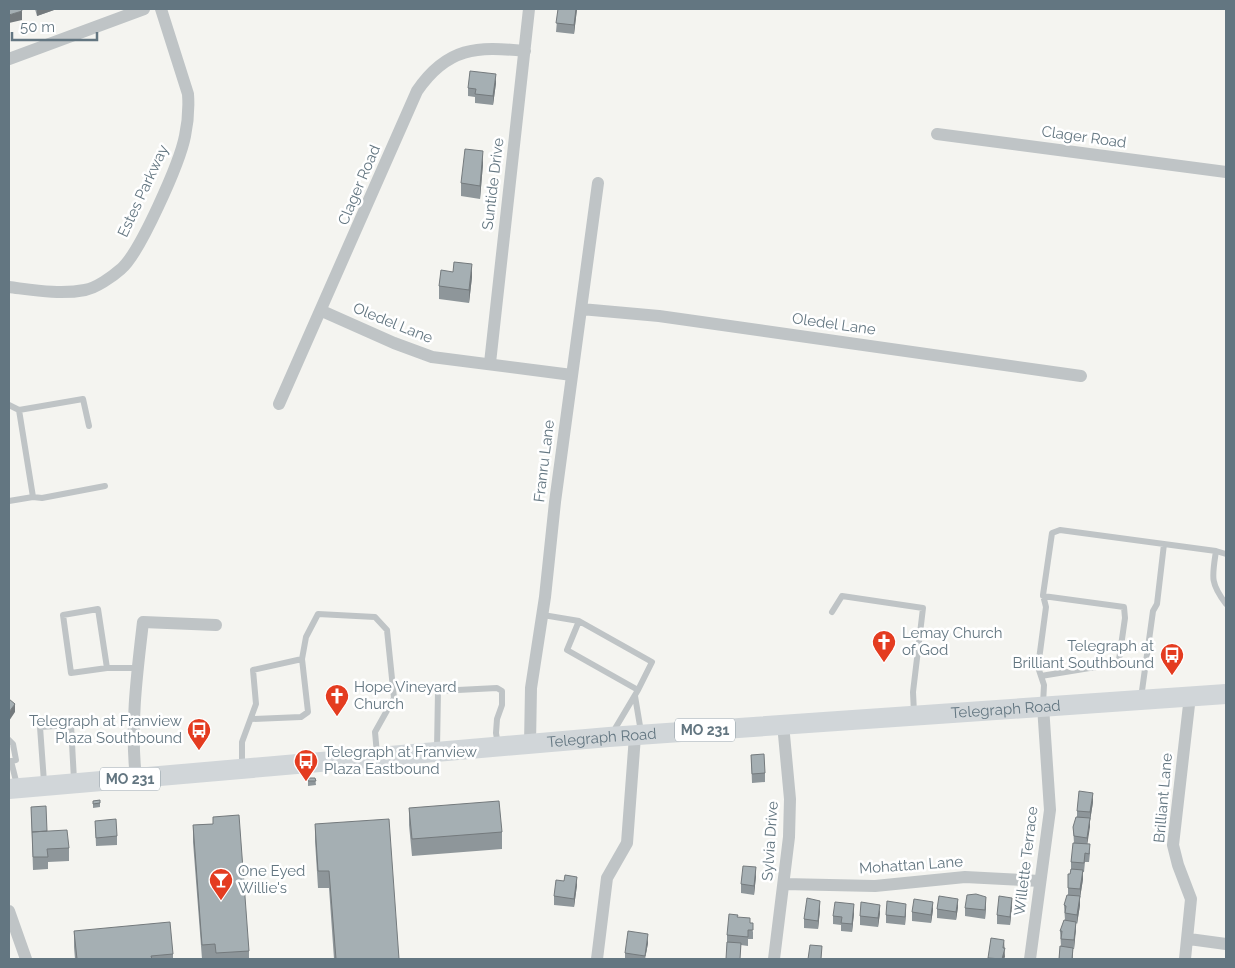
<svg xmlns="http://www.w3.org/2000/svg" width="1235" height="968" font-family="Raleway,sans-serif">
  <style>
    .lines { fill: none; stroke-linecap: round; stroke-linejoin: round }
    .lane { stroke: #bfc4c6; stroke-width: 6 }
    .street { stroke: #bfc4c6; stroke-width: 12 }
    .primary { stroke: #d1d6d9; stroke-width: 20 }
    .wall { fill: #8e969a }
    .shaded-wall { fill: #747a7d }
    .building { fill: #a5afb3; stroke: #747a7d }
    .labels { text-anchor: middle; stroke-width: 5; stroke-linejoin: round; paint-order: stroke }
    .shield { fill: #fff; stroke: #929fa7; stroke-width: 1 }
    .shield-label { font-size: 14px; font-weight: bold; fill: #637681 }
    .street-label { font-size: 15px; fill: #637681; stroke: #fff }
    .poi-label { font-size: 15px; fill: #637681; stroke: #fff; text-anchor: start }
  </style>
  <rect width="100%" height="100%" fill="#f4f4f0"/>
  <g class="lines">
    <path class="lane" d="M 9,405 L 19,410 L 83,399 L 89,426
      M 19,410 L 33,497
      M 9,501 L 33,497 L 42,498 L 105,486
      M 1164,544 L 1216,551
      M 1226,554 L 1216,551 C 1212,577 1210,583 1226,604
      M 832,612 L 842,596 L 923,608 L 913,692 L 914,713
      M 543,615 L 579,621 L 652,662 L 638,690 L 567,650 L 579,621
      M 107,668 L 98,609 L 63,615 L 71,673 L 107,668 L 137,668
      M 1041,676 L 1114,664 L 1119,660 L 1125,618 L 1124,607 L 1043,596
      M 635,696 L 641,732
      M 1043,704 L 1044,685 L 1038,667 L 1046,607 L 1043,595 L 1052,533 L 1060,530 L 1164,544 L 1157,604 L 1153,611 L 1141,698
      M 251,719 L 301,717 L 308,712 L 302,659
      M 613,732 L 638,690
      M 9,740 L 13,744 L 16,760 L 11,761 L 17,785
      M 437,749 L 438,691 L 497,688 L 502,691 L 502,705 L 497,719 L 496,733 L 498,745
      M 242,765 L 242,742 L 256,704 L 253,670 L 302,659 L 306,637 L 318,614 L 375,617 L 387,630 L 394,698 L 375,732 L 377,754
      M 44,782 L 40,727 L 71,725 L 74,780"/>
    <path class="street" d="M 9,59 L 144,9
      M 937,134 L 1226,172
      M 9,287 C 33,290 60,295 85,290 C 96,288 112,277 121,269 C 140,253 180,162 185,136 C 188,122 189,108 188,94 L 161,9
      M 581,309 L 659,316 L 1081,376
      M 322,311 L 394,343 L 432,357 L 572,375
      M 490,363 L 529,9
      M 279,404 L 417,91 C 447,47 477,46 525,51
      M 530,744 L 531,688 L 545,597 L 555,502 L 598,183
      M 136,778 C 130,727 137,673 143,622 L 216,625
      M 784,884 L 875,886 L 965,877 L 1040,881
      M 9,911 L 26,959
      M 1189,939 L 1226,944
      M 597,959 L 607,878 L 627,843 L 635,736
      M 774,959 L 789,837 L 790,799 L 783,724
      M 1030,959 L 1050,810 L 1043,706
      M 1185,959 L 1191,899 L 1178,865 L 1173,845 L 1190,696"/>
    <path class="primary" id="s1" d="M 9,789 L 609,737 L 1226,694"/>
  </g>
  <path class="wall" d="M 35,9 L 54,9 L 54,10 L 37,16 Z
    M 558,9 L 577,9 L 574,34 L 556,32 Z
    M 496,83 L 493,105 L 475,103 L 475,97 L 468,96 L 468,88 Z
    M 483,164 L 480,199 L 461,196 L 461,183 Z
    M 453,272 L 472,277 L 469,303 L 439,299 L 439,286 Z
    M 751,755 L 765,773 L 765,782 L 752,783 Z
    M 315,778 L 316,785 L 308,786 L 308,781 Z
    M 100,800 L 100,807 L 93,808 L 93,801 Z
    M 1093,802 L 1090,821 L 1087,844 L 1090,853 L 1089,862 L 1085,862 L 1084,872 L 1083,872 L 1083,879 L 1080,898 L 1080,905 L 1077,924 L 1076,923 L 1074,949 L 1073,949 L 1073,959 L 1059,959 L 1061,946 L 1060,931 L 1065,920 L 1064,905 L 1068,895 L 1068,874 L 1070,874 L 1071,869 L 1071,862 L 1074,843 L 1073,827 L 1077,817 L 1077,811 Z
    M 31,807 L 47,831 L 69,848 L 69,861 L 48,862 L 48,869 L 33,870 Z
    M 409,808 L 502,832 L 502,849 L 412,856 L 409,825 Z
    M 213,817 L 249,951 L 249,959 L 202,959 L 193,842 L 193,825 L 213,824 Z
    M 95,821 L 117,836 L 117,845 L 96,846 Z
    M 315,824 L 399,959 L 334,959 L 329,888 L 318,888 L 315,841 Z
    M 756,876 L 754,895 L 741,893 L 741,884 Z
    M 577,885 L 574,907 L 554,905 L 554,896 Z
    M 986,906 L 985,919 L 965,916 L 965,908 Z
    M 1012,906 L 1010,925 L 997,924 L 997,915 Z
    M 958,907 L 956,920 L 937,918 L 937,909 Z
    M 820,910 L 818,929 L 804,928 L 804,919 Z
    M 933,910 L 931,923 L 912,921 L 912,912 Z
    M 906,912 L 905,925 L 886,923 L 886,915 Z
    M 854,913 L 852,932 L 841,931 L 841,925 L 833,924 L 833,916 Z
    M 880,913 L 878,927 L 860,925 L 860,916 Z
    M 738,917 L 750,923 L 753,932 L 753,939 L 748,939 L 748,946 L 741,945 L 741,952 L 727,944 L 727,935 Z
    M 74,931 L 173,954 L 173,959 L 75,959 L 74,947 Z
    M 648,943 L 645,959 L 625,959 L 625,953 Z"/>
  <path class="shaded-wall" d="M 37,9 L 54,9 L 54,10 L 37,16 Z
    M 576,9 L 577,9 L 574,34 L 574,25 Z
    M 22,11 L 22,20 L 9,23 L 9,15 Z
    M 496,74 L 496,83 L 493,105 L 493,96 Z
    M 483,151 L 483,164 L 480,199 L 480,186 Z
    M 472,264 L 472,277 L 469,303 L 469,290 Z
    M 15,704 L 15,712 L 9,721 L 9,712 Z
    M 1093,793 L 1093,802 L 1090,821 L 1090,812 Z
    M 1090,818 L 1090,827 L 1087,846 L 1087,838 Z
    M 756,867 L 756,876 L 754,895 L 754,886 Z
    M 1083,870 L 1083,879 L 1080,898 L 1080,889 Z
    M 577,877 L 577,885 L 574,907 L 574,899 Z
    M 1080,896 L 1080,905 L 1077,924 L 1077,915 Z
    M 986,897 L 986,906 L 985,919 L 985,910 Z
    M 1012,898 L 1012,906 L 1010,925 L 1010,917 Z
    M 958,899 L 958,907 L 956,920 L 956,912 Z
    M 820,901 L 820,910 L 818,929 L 818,921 Z
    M 933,902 L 933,910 L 931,923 L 931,915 Z
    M 854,904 L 854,913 L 852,932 L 852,924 Z
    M 906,904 L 906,912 L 905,925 L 905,917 Z
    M 880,905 L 880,913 L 878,927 L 878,918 Z
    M 1076,922 L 1076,930 L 1074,949 L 1074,940 Z
    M 648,934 L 648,943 L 645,959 Z
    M 1004,940 L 1005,957 L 1004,959 L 1002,959 Z"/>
  <path class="building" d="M 9,9 L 21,9 L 22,11 L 9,15 Z
    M 558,9 L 576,9 L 574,25 L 556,23 Z
    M 470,71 L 496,74 L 493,96 L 475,94 L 476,89 L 468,88 Z
    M 465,149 L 483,151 L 480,186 L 461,183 Z
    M 454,262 L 472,264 L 469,290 L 439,286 L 441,270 L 453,272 Z
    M 9,699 L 15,704 L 9,712 Z
    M 764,754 L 765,773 L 752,774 L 751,755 Z
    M 308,778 L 315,778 L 316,781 L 308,781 Z
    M 1079,791 L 1093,793 L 1090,812 L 1077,811 Z
    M 100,800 L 100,803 L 93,804 L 93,801 Z
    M 499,801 L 502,832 L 412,839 L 409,808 Z
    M 46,806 L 47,831 L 32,832 L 31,807 Z
    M 239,815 L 249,951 L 216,953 L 215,944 L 202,945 L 193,825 L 213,824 L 213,817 Z
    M 1076,817 L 1090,818 L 1087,838 L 1074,836 L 1073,827 Z
    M 116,819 L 117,836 L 96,838 L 95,821 Z
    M 389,819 L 399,959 L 336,959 L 329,871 L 318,871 L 315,824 Z
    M 67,830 L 69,848 L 47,849 L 48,857 L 33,857 L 32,832 Z
    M 1073,843 L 1090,844 L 1089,854 L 1085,853 L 1084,863 L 1071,862 Z
    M 743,866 L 756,867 L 754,886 L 741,884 Z
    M 1071,869 L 1083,870 L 1080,889 L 1068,888 L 1068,874 L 1070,874 Z
    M 565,875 L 577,877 L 574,899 L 554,896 L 556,880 L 564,881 Z
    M 976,894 L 986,897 L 985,910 L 965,908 L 967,895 Z
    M 1067,895 L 1080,896 L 1077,915 L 1065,913 L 1066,906 L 1064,905 Z
    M 939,896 L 958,899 L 956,912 L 937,909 Z
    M 999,896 L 1012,898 L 1010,917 L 997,915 Z
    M 807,898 L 820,901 L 818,921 L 804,919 Z
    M 914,899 L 933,902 L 931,915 L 912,912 Z
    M 887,901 L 906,904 L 905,917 L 886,915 Z
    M 835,902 L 854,904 L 852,924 L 841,923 L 842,917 L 833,916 Z
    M 861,902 L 880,905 L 878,918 L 860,916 Z
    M 729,914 L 738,915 L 737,917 L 750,918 L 750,923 L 753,923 L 753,930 L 748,930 L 748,937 L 727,935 Z
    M 1064,920 L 1076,922 L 1074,940 L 1061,939 L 1062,931 L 1060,931 Z
    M 170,922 L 173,954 L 151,956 L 152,959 L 77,959 L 74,931 Z
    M 628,931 L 648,934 L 645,956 L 625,953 Z
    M 991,938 L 1004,940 L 1003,948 L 1005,948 L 1002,959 L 988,958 Z
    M 727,942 L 741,943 L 740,959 L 726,959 Z
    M 810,945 L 822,946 L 821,959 L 808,959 Z
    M 1060,946 L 1073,948 L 1072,959 L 1059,959 Z"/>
  <defs>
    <g id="church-pin" transform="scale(1.25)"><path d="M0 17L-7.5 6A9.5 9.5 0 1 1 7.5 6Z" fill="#e43c20" stroke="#fff"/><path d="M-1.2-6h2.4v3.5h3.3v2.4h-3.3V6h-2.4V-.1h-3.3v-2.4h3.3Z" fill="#fff"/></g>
    <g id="bus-pin" transform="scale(1.25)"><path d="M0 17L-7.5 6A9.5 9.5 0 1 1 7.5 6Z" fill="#e43c20" stroke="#fff"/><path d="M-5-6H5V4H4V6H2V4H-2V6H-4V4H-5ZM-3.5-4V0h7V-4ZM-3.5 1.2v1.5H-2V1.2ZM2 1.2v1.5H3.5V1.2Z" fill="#fff"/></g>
    <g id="bar-pin" transform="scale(1.25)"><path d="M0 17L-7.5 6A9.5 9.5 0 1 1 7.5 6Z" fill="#e43c20" stroke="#fff"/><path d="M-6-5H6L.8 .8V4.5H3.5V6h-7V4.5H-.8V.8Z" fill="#fff"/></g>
  </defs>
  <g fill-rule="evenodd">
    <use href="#church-pin" x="884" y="642"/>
    <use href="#bus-pin" x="1172" y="655"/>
    <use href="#church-pin" x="337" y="696"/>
    <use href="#bus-pin" x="199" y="730"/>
    <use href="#bus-pin" x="306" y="761"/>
    <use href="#bar-pin" x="221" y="880"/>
  </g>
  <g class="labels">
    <g class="shield">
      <rect x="675" y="718.5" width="60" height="23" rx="4"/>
      <rect x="100" y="767.5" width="60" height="23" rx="4"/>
    </g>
    <g class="shield-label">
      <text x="705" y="735">MO 231</text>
      <text x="130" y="784">MO 231</text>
    </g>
    <g class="street-label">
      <text transform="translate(1084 137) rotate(8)" y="5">Clager Road</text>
      <text transform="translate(493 184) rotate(-83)" y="5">Suntide Drive</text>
      <text transform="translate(359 185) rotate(-67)" y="5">Clager Road</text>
      <text transform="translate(143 191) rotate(-65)" y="5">Estes Parkway</text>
      <text transform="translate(393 323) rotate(22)" y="5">Oledel Lane</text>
      <text transform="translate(834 324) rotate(8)" y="5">Oledel Lane</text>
      <text transform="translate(544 461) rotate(-83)" y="5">Franru Lane</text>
      <text dy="5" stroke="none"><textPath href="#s1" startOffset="1000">Telegraph Road</textPath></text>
      <text dy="5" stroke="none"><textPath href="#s1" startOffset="595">Telegraph Road</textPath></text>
      <text transform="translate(1163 798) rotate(-85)" y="5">Brilliant Lane</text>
      <text transform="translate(770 841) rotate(-86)" y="5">Sylvia Drive</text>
      <text transform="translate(1026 861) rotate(-83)" y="5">Willette Terrace</text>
      <text transform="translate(911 865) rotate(-4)" y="5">Mohattan Lane</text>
    </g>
    <g class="poi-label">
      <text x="902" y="638">Lemay Church<tspan x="902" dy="17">of God</tspan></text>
      <text x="1154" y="651" text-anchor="end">Telegraph at<tspan x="1154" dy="17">Brilliant Southbound</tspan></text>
      <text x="354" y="692">Hope Vineyard<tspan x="354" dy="17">Church</tspan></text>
      <text x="182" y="726" text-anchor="end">Telegraph at Franview<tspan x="182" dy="17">Plaza Southbound</tspan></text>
      <text x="324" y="757">Telegraph at Franview<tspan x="324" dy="17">Plaza Eastbound</tspan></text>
      <text x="238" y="876">One Eyed<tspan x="238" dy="17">Willie's</tspan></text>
    </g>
  </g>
  <rect width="1235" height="968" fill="none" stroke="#637681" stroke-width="20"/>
  <path d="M12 32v8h85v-8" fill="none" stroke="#637681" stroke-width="2.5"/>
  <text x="20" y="32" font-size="15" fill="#637681" stroke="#ffffff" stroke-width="4" paint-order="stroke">50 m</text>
</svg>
